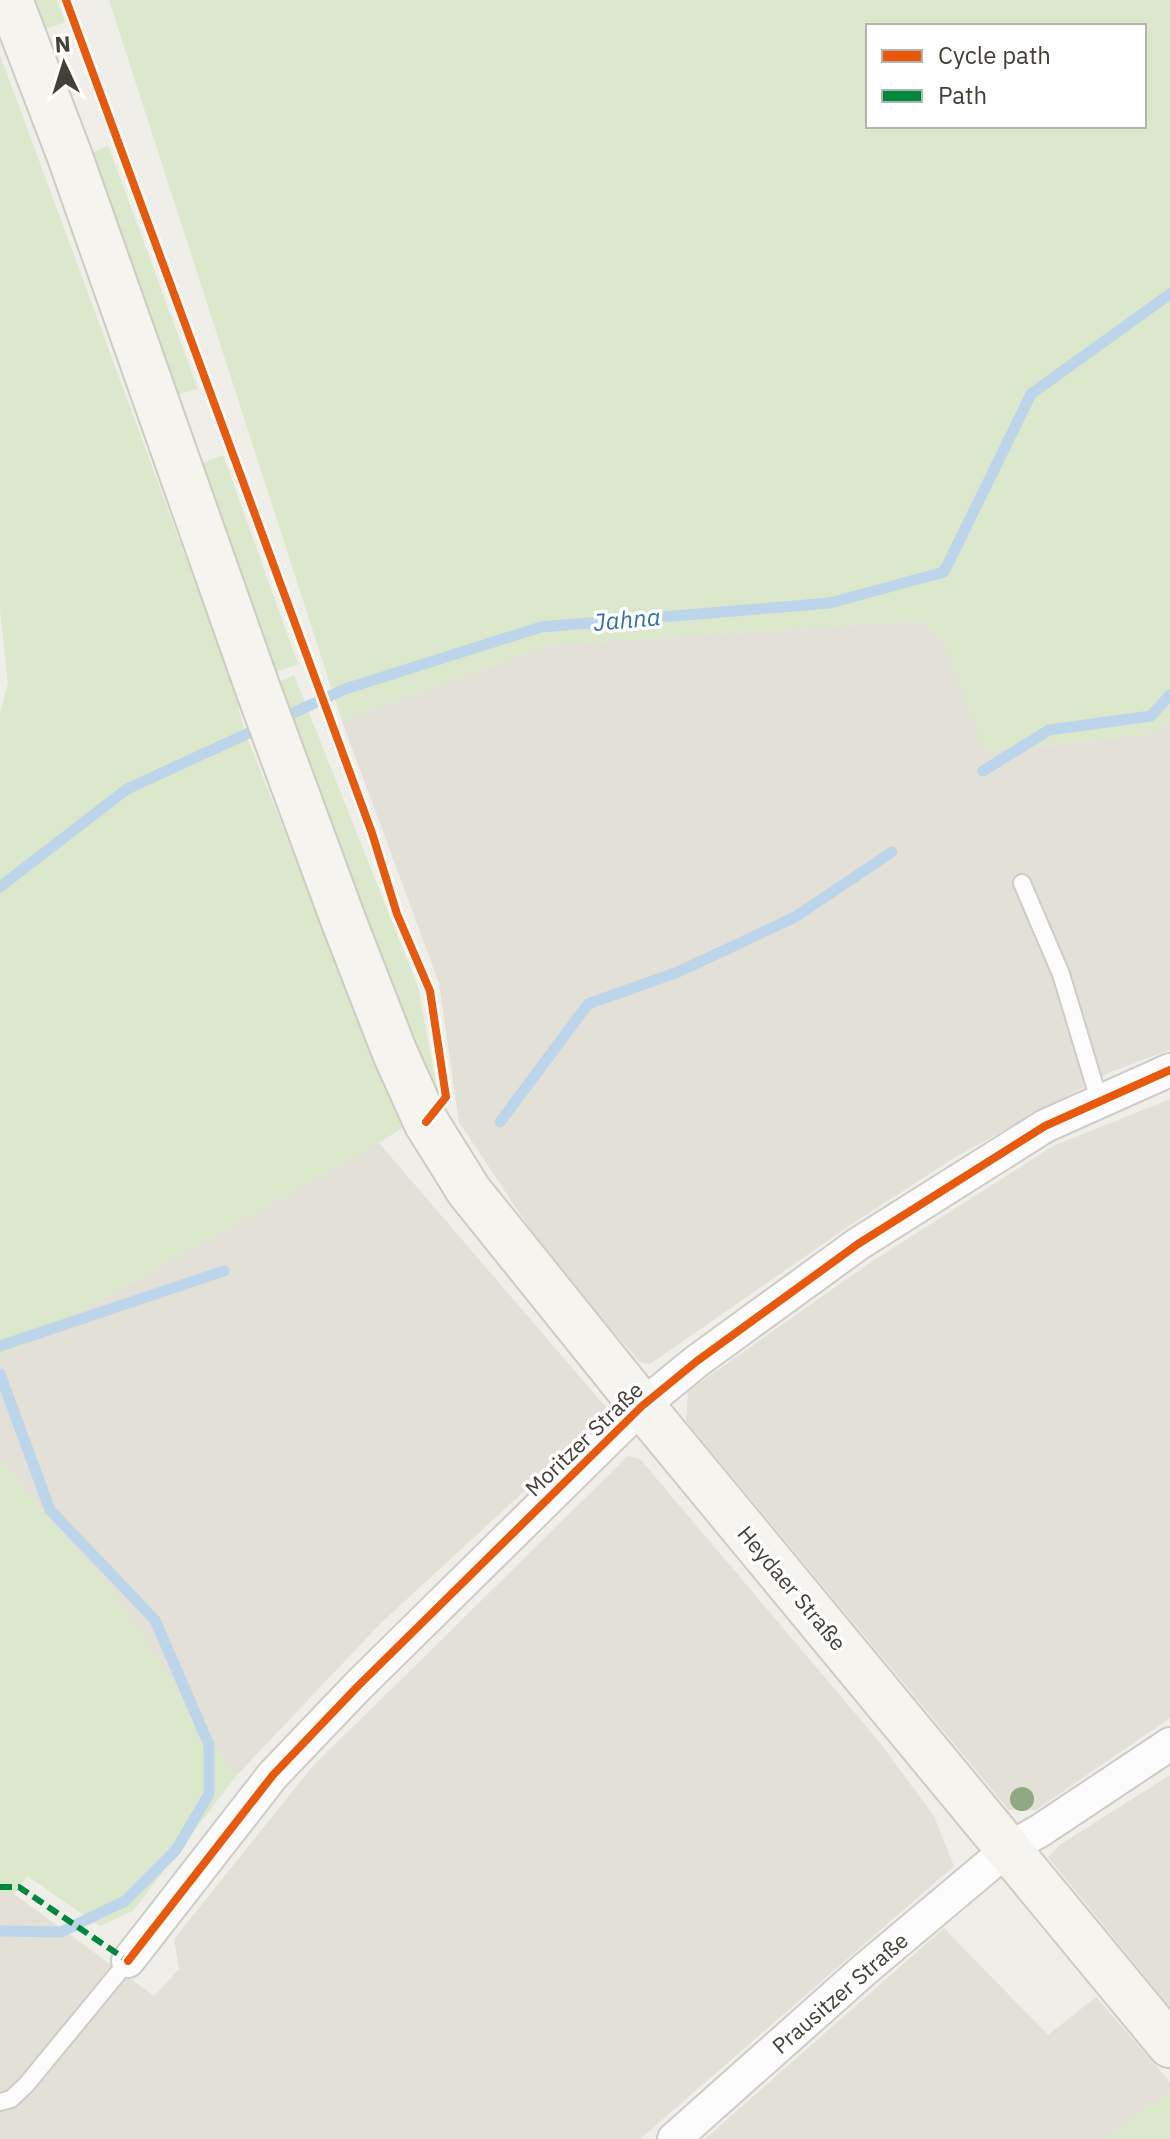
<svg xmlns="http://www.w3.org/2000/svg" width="1170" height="2139" font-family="'IBM Plex Sans',sans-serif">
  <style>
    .residential { fill: #e3e0d7 }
    .green { fill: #dbe8cb; fill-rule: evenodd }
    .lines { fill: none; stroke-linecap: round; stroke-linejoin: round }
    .stream { stroke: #bdd5ea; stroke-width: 11 }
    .service-casing { stroke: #cdccc7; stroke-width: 20 }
    .minor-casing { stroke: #cdccc7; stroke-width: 36 }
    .secondary-casing { stroke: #cecbc0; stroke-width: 48 }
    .service { stroke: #fdfcfc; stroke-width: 16 }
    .minor { stroke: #fdfcfc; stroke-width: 32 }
    .secondary { stroke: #f5f4ef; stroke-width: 44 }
    .quiet { stroke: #00873e; stroke-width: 6; stroke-dasharray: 12 6; stroke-linecap: butt }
    .cycleway-casing { stroke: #fff; stroke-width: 13 }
    .cycleway { stroke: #e8590c; stroke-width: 8 }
    .tree { fill: #90a982 }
    .labels { text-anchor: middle; stroke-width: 7; stroke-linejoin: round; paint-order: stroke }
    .street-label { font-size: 22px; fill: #444036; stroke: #fff }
    .water-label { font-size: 24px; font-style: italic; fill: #3771a8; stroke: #fff }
  </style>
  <rect width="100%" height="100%" fill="#efeee9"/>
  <path class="residential" d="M 919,621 L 944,642 L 985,751 L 1154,734 L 1170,721 L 1170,1050 L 1113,1071 L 957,1156 L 852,1224 L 650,1364 L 640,1362 L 550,1259 L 459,1122 L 439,983 L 342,721 L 550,645 Z
    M 1170,1099 L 1170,1718 L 1036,1810 L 1009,1810 L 686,1421 L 688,1391 L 871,1262 L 1055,1145 Z
    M 379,1143 L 610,1412 L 380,1624 L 236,1776 L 114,1594 L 0,1460 L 0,1357 Z
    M 628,1456 L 640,1459 L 877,1739 L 934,1816 L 954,1866 L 640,2139 L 0,2139 L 0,1894 L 14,1894 L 154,1996 L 179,1969 L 174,1939 L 312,1767 Z
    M 1170,1775 L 1170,2007 L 1048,1857 L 1061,1844 Z
    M 944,1928 L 1048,2035 L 1096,1997 L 1170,2082 L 1170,2090 L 1106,2139 L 705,2139 Z"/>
  <path class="green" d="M 34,0 L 57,0 L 65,22 L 45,29 Z
    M 109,0 L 1170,0 L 1170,721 L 1154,734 L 984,751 L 944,642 L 919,621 L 550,645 L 342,721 ZM 868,26 L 1144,26 L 1144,126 L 868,126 Z
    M 0,55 L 232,683 L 245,732 L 402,1128 L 379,1143 L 0,1357 L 0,714 L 8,683 L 0,610 Z
    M 108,145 L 198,389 L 176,394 L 90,154 Z
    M 223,455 L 298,664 L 276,672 L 200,464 Z
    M 294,675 L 418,987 L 438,1094 L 431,1100 L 277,683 Z
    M 0,1460 L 114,1594 L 236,1776 L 133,1911 L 100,1926 L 27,1876 L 14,1894 L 0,1894 Z
    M 1170,2090 L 1170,2139 L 1106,2139 Z"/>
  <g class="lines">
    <path class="stream" d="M 280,719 L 345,689 L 541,627 L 830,603 L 944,572 L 1031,394 L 1170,294
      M 983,771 L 1049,730 L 1151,716 L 1170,695
      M 0,887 L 127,789 L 264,726
      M 500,1122 L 588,1004 L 678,972 L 795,917 L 892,852
      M 0,1346 L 224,1271
      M 0,1374 L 50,1510 L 155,1620 L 209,1745 L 209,1794 L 176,1850 L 125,1901 L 61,1932 L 0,1931"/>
    <g class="service-casing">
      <path id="service" d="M 1022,883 L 1061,974 L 1099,1100
        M 0,2102 L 11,2099 L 26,2085 L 128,1961"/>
    </g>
    <g class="minor-casing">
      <path id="minor" d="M 128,1961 L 273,1775 L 358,1686 L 642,1406 L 697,1361 L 858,1244 L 1045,1126 L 1170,1070
        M 674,2139 L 864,1970 L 1008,1849 L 1041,1830 L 1170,1744"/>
    </g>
    <g class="secondary-casing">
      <path id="secondary" d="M 10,0 L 69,154 L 258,689 L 344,922 L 395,1053 L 426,1122 L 469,1191 L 642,1406 L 1170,2045"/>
    </g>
    <use href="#service" class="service"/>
    <use href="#minor" class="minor"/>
    <use href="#secondary" class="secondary"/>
    <path class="quiet" d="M 0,1887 L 19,1887 L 128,1961"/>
    <g class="cycleway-casing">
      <path id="cycleway" d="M 66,0 L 372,833 L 397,914 L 430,991 L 446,1097 L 426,1122
        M 128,1961 L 273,1775 L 358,1686 L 642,1406 L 697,1361 L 858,1244 L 1045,1126 L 1170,1070"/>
    </g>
    <use href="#cycleway" class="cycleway"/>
  </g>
  <circle class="tree" cx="1022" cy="1799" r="12"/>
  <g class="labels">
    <g class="street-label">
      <text transform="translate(584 1439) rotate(-44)" y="8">Moritzer Straße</text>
      <text transform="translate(792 1588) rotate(50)" y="8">Heydaer Straße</text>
      <text transform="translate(840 1993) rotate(-41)" y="8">Prausitzer Straße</text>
    </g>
    <g class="water-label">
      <text transform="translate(627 620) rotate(-5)" y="8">Jahna</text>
    </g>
  </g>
  <rect x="866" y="24" width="280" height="104" fill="#ffffff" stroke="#b4b3af" stroke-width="2"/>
  <rect x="882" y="50" width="40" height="12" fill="#e8590c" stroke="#b4b3af" stroke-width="2"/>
  <text x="938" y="64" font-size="24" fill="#444036">Cycle path</text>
  <rect x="882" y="90" width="40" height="12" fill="#00873e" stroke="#b4b3af" stroke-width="2"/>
  <text x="938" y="104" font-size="24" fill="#444036">Path</text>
  <g transform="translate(64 64) rotate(356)" stroke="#ffffff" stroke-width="6" paint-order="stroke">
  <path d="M0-6L14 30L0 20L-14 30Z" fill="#444036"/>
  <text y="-12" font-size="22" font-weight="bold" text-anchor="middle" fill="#444036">N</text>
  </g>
</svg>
